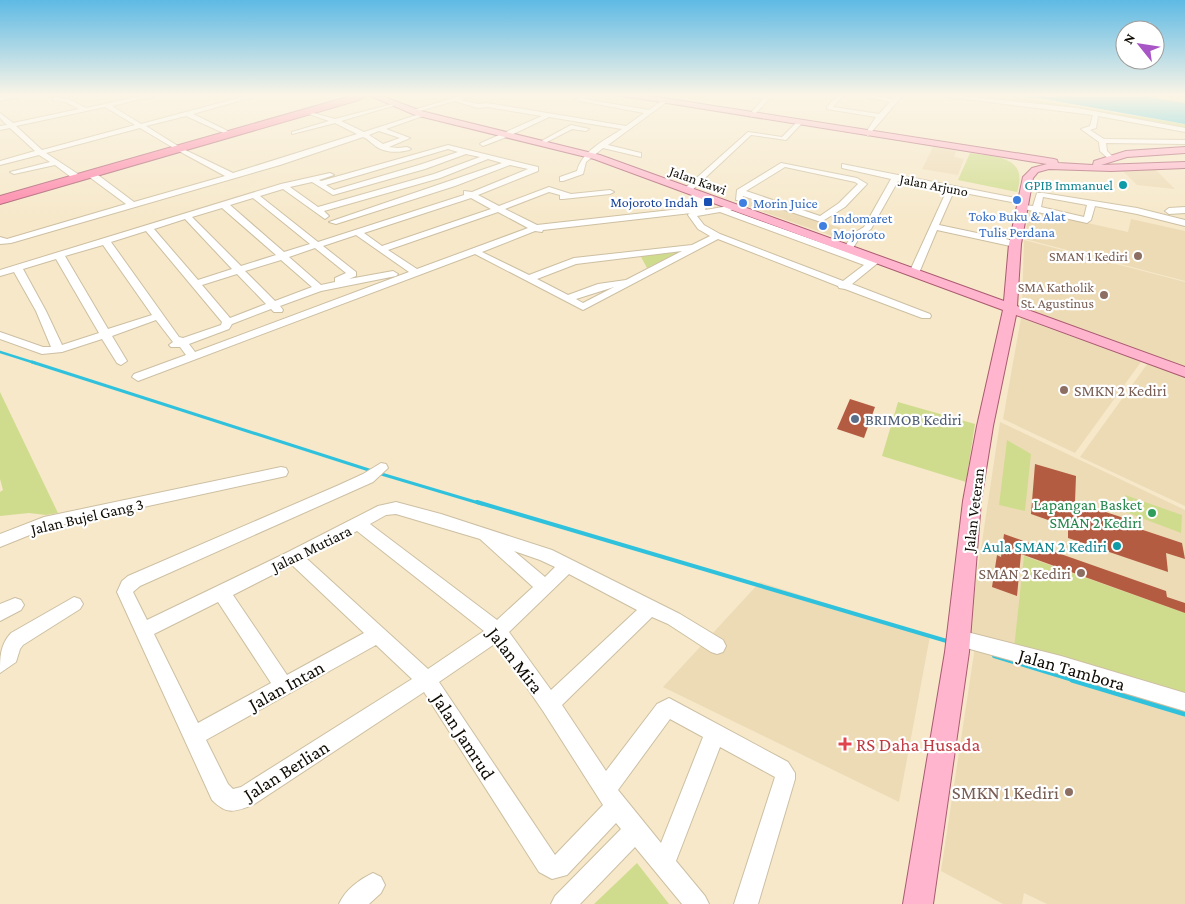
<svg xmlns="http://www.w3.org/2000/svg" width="1185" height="904" font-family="'Crimson Pro',serif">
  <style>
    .built { fill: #eddbb6 }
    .green { fill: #d0dc8d }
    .water { fill: #30c2dd }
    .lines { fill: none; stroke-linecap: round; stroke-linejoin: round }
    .stream-far3 { stroke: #30c2dd; stroke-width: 2.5 }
    .stream-far2 { stroke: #30c2dd; stroke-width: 3 }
    .stream-far1 { stroke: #30c2dd; stroke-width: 4 }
    .stream { stroke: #30c2dd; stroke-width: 5 }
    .building { fill: #b45c41 }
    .minor-casing { stroke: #cdbfa2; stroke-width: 2 }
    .major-casing { stroke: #aa5a70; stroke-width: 2 }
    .highway-casing { stroke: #aa5a70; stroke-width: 2 }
    .minor { fill: #fff; fill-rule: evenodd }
    .major { fill: #feb5cd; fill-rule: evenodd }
    .highway { fill: #fe84ab; fill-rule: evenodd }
    .culture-dot { fill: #0f9aa8; stroke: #fff; stroke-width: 2 }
    .shop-dot { fill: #3f7fe0; stroke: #fff; stroke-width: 2 }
    .transit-dot { fill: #1a4fb4; stroke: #fff; stroke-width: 2 }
    .education-dot { fill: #8d6e63; stroke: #fff; stroke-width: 2 }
    .service-dot { fill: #5c6f8a; stroke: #fff; stroke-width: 2 }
    .leisure-dot { fill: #2e9e5b; stroke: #fff; stroke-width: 2 }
    .health-dot { fill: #e0444e; stroke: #fff; stroke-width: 2 }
    .labels { text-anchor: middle; stroke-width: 4.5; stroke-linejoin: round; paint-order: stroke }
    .far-street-label { font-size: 14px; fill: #0f0b03; stroke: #fff }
    .far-culture-label { font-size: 14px; fill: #0d838f; stroke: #fff; text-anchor: end }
    .far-transit-label { font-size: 14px; fill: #164399; stroke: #fff; text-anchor: end }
    .far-shop-label { font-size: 14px; fill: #366cbe; stroke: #fff; text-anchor: start }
    .far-education-label { font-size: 14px; fill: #785e54; stroke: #fff; text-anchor: end }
    .education-label { font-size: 16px; fill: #785e54; stroke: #fff; text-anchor: start }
    .service-label { font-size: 16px; fill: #4e5e75; stroke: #fff; text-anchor: start }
    .leisure-label { font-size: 16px; fill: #27864d; stroke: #fff; text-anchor: end }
    .street-label { font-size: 16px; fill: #0f0b03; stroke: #fff }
    .culture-label { font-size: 16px; fill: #0d838f; stroke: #fff; text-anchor: end }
    .near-street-label { font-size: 19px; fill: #0f0b03; stroke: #fff }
    .near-health-label { font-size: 19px; fill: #be3a42; stroke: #fff; text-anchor: start }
    .near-education-label { font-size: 19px; fill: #785e54; stroke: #fff; text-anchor: end }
  </style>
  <rect width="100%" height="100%" fill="#f6e8c9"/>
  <path class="built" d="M 933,147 L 956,151 L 954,157 L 964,159 L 958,175 L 922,169 Z
    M 1155,169 L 1175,189 L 1137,185 L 1123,171 Z
    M 750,197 L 844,229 L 838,238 L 738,203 Z
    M 1029,210 L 1128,232 L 1131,219 L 1185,231 L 1185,281 L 1025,239 Z
    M 1024,240 L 1185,282 L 1185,367 L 1022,308 Z
    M 1021,318 L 1141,362 L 1075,453 L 1003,419 Z
    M 1148,363 L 1185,377 L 1185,506 L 1080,457 Z
    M 1000,422 L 1185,510 L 1185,700 L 968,635 Z
    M 760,582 L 930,636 L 899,802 L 663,687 Z
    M 975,647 L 1185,713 L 1185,904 L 1047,904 L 1024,893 L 1022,904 L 1003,904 L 941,871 Z"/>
  <path class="green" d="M 1131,94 L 1185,94 L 1185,103 Z
    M 1012,96 L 1185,124 L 1185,128 L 1011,99 Z
    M 970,153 C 996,157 1029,156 1017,192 L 958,180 Z
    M 686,249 L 647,268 L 640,255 Z
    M 0,392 L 58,513 L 46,515 L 29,513 L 0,516 L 0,492 L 3,490 L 0,479 Z
    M 898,402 L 975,424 L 966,482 L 882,456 Z
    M 1007,440 L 1031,454 L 1025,511 L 999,505 Z
    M 1125,495 L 1182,515 L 1181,533 L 1123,511 Z
    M 1024,556 L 1185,613 L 1185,699 L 1014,648 Z
    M 637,863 L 669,904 L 594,904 Z"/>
  <path class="water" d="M 995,94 L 1131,94 L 1185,103 L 1185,124 L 1044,99 Z"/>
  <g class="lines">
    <path class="stream-far3" d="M 0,352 L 35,363"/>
    <path class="stream-far2" d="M 32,362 L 372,471
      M 378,473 L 482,504"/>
    <path class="stream-far1" d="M 477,502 L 950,642
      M 994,656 L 1076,681"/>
    <path class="stream" d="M 1072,680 L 1185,714"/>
  </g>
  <path class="building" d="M 850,399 L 875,407 L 864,438 L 837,429 Z
    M 1035,464 L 1076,476 L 1075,502 L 1127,519 L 1128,525 L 1182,543 L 1185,559 L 1166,553 L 1168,572 L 1068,538 L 1068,527 L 1031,514 Z
    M 1004,534 L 1166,591 L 1167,597 L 1185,603 L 1185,613 L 1021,554 L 1017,596 L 992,587 L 997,555 L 1001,557 Z"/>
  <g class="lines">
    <g class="minor-casing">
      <path id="minor" d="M 16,94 L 28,94 L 0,101 L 0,97 Z
        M 151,94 L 162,94 L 112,106 L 141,124 L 253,94 L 263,94 L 193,114 L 232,133 L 232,135 L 228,135 L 186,116 L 146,126 L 181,148 L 233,173 L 357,134 L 335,123 L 292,134 L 292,132 L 329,121 L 306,113 L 306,111 L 335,119 L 396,103 L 396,105 L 341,121 L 364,132 L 423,113 L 428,114 L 386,129 L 410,138 L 389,147 L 398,148 L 407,147 L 411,149 L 409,150 C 398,153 382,153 373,144 C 369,141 368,139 363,137 L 280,165 L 11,243 L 0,244 L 0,237 L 7,239 L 126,204 L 88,176 L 88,172 L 94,172 L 134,202 L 225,176 L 177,150 L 140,128 L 46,153 L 81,176 L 81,180 L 75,180 L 55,165 L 14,174 L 10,172 L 50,162 L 39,155 L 0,165 L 0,161 L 35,151 L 10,128 L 0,130 L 0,126 L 7,125 L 0,118 L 0,113 L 13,123 L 79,109 L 65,102 L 52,100 L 54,97 L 68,99 L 86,108 ZM 105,107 L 135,125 L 42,150 L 16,126 ZM 379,131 L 400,138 L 383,144 L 369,135 Z
        M 467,94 L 477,94 L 460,100 L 478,104 L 487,103 L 626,126 L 644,113 L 575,100 L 584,94 L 591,94 L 584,99 L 649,110 L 663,100 L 668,101 L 608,145 L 641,153 L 641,157 L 603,148 L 586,162 L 583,174 L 563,181 L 560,181 L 560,177 L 577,171 C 582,151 605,140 622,129 L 549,117 L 509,136 L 483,146 L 480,144 L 481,143 L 542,116 L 487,107 L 478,108 L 454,101 L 413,113 L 410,111 Z
        M 741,94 L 766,96 L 774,94 L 752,117 L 749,115 L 763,99 Z
        M 839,94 L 845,94 L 833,107 L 879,114 L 890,102 L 853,94 L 865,94 L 893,99 L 898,94 L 904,94 L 868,136 L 865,134 L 876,117 L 827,109 L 827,107 Z
        M 925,94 L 945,94 L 1077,108 L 1185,128 L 1185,132 L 1098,116 L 1096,128 L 1090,130 L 1104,139 L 1185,140 L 1185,144 L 1106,143 L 1107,151 L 1115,159 L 1111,161 L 1100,151 L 1099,142 L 1081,129 L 1090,126 L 1093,115 Z
        M 798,121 L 803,122 L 786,140 L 751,135 L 690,192 L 683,190 L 748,132 L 782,137 Z
        M 571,125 L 589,129 L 586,131 L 572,129 L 543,144 L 538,143 Z
        M 448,145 L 538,167 L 538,171 L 478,195 L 499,206 L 549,187 L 571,194 L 610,190 L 614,192 L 610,194 L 563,199 L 560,199 L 560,195 L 549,192 L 505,209 L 537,225 L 698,207 L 691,193 L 695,191 L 699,193 L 706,207 L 705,210 L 735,205 L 735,209 L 730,210 L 870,260 L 876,257 L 879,258 L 879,262 L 852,284 L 930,314 L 931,316 L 930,318 L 922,318 L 845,289 L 839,288 L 838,286 L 718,239 L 583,310 L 475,254 L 138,381 L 132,377 L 134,374 L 186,355 L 180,347 L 171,347 L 169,345 L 173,342 L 156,320 L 112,336 L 127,361 L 121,365 L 117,363 L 102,339 L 62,352 L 42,354 L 0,339 L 0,332 L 43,347 L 51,347 L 36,311 L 14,272 L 0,276 L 0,270 L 281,184 L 330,173 L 334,175 L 319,180 L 321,181 ZM 448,149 L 458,152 L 419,165 L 334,190 L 326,185 ZM 466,154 L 480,157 L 434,174 L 318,207 L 290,187 L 312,182 L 333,195 L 425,169 ZM 488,159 L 502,163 L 329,222 L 336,224 L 455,186 L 510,165 L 528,169 L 472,192 L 464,191 L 464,195 L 318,242 L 260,196 L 283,189 L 325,219 L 329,216 L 324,211 L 440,178 ZM 253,198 L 310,244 L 284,252 L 230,205 ZM 471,198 L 491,209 L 382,246 L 364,233 ZM 222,208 L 276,255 L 241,266 L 192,217 ZM 498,212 L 528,228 L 417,269 L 388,250 ZM 720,212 L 864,265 L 843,281 L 720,234 L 704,225 L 697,216 ZM 689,213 L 688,215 L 698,229 L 710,236 L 692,245 L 574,258 L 529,275 L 482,252 L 535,231 L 542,232 L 543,230 L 691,213 ZM 185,219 L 232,269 L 198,280 L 154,229 ZM 146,231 L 222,322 L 221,325 L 183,338 L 179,337 L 111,242 ZM 356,235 L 409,272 L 195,352 L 189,344 L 229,329 L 232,324 L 271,309 L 274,312 L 282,312 L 283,310 L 280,306 L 321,291 L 396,276 L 398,274 L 393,271 L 349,279 L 356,276 L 356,272 L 323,246 ZM 103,245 L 152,315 L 108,329 L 65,256 ZM 315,248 L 346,273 L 335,278 L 335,282 L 321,285 L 289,257 ZM 682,251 L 626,280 L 598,284 L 568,295 L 537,279 L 576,264 ZM 56,259 L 99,333 L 62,345 L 46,311 L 23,269 ZM 281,260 L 312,287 L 275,301 L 245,271 ZM 237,274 L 266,304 L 230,318 L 202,285 ZM 614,287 L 583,303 L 576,299 Z
        M 781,163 L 857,178 L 867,184 L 845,207 L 821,222 L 743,196 L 742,200 L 736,200 L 737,190 ZM 785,167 L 855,182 L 858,184 L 839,203 L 820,216 L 746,191 Z
        M 842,164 L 1025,200 L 1026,202 L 1022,204 L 954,191 L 939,225 L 1015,241 L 1020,244 L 1015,247 L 937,230 L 919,273 L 914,276 L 911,275 L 909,273 L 947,190 L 898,181 L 871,229 L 860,237 L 851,251 L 845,251 L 843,249 L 854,233 L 864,227 L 891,179 L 842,168 Z
        M 1037,193 L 1043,193 L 1137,208 L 1185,220 L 1185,226 L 1137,214 L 1095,206 L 1091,220 L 1087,223 L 1024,209 L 1024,205 L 1033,206 ZM 1043,197 L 1087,205 L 1084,217 L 1041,207 Z
        M 1185,207 L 1185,213 L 1169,214 L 1165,211 L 1169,208 Z
        M 381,463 L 386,464 L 388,468 L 373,482 L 140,586 L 133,592 L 147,620 L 288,552 L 378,506 L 396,502 L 441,514 L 552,550 L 680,614 L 723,640 L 726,646 L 723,652 L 717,654 L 711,652 L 668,624 L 652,617 L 562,705 L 606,771 L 657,704 L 669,698 L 788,762 L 795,773 L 795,779 L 758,904 L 734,904 L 775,777 L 720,747 L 676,861 L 705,896 L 709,904 L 682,904 L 635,847 L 580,904 L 551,904 L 555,896 L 621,829 L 616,823 L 567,875 L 552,879 L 539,872 L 424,692 L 253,805 C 234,812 227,815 212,800 L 117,592 L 122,581 L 128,576 L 339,485 L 363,474 ZM 396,514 L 480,539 L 533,587 L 497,620 L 370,524 L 386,515 ZM 357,531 L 484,631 L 428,669 L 306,558 ZM 514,551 L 540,560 L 555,567 L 545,577 ZM 292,565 L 364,633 L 287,675 L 233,595 ZM 569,574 L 637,610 L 551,690 L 509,632 ZM 218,602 L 271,683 L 198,723 L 154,634 ZM 496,643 L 543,711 L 603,805 L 555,855 L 439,682 ZM 376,645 L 412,679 L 241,787 L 233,789 L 228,784 L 206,740 ZM 670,719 L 703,737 L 661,843 L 618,790 Z
        M 281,467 L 286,468 L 288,472 L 286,476 L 47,528 L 0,547 L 0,534 L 44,517 Z
        M 74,597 L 80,599 L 83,604 L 80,609 L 23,645 L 20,649 L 16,662 L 0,673 C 0,657 0,645 11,633 Z
        M 15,598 L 21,600 L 24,605 L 21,610 L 0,621 L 0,604 Z
        M 959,630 L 1061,656 L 1185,693 L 1185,711 L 1061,674 L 959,646 L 953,644 L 950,638 L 953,632 Z
        M 373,873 L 381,877 L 385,885 L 381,893 L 369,904 L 339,904 C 345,890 360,879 373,873 Z"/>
    </g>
    <g class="major-casing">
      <path id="major" d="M 366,94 L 377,94 L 421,111 L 600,155 L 1004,301 L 1009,244 L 1023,177 L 1032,168 L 1047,164 L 623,96 L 619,94 L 637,94 L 1054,159 L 1057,160 L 1058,163 L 1093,165 L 1094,161 L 1126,151 L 1185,147 L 1185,153 L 1127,157 L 1101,165 L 1185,162 L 1185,168 L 1111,171 L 1049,169 L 1038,172 L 1033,178 L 1021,244 L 1017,306 L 1185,367 L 1185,377 L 1016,315 L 993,426 L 981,501 L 969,652 L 933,904 L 903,904 L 945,652 L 963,501 L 977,426 L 1003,310 L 594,159 L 415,115 Z"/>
    </g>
    <g class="highway-casing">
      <path id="highway" d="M 358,94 L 369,94 L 359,100 L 0,204 L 0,196 Z"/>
    </g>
    <use href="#minor" class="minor"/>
    <use href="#major" class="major"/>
    <use href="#highway" class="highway"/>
  </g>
  <linearGradient id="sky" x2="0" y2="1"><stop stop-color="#5ebae4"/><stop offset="0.43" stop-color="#fbf5e7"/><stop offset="1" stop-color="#fbf5e7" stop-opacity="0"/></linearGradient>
  <rect width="1185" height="221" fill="url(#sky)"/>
  <g class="culture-dot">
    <circle cx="1123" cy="185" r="5"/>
    <circle cx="1117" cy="546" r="5"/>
  </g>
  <g class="shop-dot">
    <circle cx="1017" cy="200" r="5"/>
    <circle cx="743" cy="203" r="5"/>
    <circle cx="823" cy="226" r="5"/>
  </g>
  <rect class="transit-dot" x="703" y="197" width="10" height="10" rx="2.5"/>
  <g class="education-dot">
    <circle cx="1138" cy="256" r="5"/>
    <circle cx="1104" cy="295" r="5"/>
    <circle cx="1064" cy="390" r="5"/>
    <circle cx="1081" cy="573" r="5"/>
    <circle cx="1069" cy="792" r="5"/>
  </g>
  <circle class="service-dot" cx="855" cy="419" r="5"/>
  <circle class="leisure-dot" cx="1152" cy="513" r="5"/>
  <path class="health-dot" d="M842.5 736.5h5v5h5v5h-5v5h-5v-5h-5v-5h5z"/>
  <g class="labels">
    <g class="far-street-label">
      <text transform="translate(698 180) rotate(20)" y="5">Jalan Kawi</text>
      <text transform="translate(934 185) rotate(11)" y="5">Jalan Arjuno</text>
    </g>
    <g class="far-culture-label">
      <text x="1113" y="190">GPIB Immanuel</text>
    </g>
    <g class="far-transit-label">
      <text x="698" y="207">Mojoroto Indah</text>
    </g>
    <g class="far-shop-label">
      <text x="753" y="208">Morin Juice</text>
      <text x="1017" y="221" text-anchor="middle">Toko Buku &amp; Alat<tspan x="1017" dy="16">Tulis Perdana</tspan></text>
      <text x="833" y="223">Indomaret<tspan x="833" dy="16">Mojoroto</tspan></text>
    </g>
    <g class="far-education-label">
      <text x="1128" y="261">SMAN 1 Kediri</text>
      <text x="1094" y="292">SMA Katholik<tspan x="1094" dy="16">St. Agustinus</tspan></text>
    </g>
    <g class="education-label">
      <text x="1074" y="396">SMKN 2 Kediri</text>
      <text x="1071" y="579" text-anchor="end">SMAN 2 Kediri</text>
    </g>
    <g class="service-label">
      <text x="865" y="425">BRIMOB Kediri</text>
    </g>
    <g class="leisure-label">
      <text x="1142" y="510">Lapangan Basket<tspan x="1142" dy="18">SMAN 2 Kediri</tspan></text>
    </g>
    <g class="street-label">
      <text transform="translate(973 510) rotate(-83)" y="6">Jalan Veteran</text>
      <text transform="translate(87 516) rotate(-13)" y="6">Jalan Bujel Gang 3</text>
      <text transform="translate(311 548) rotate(-26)" y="6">Jalan Mutiara</text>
    </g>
    <g class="culture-label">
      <text x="1107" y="552">Aula SMAN 2 Kediri</text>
    </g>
    <g class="near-street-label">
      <text transform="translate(516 660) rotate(52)" y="7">Jalan Mira</text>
      <text transform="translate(1072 669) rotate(16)" y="7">Jalan Tambora</text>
      <text transform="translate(286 685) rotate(-29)" y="7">Jalan Intan</text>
      <text transform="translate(464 736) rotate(57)" y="7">Jalan Jamrud</text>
      <text transform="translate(286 770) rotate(-32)" y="7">Jalan Berlian</text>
    </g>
    <g class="near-health-label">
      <text x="856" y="751">RS Daha Husada</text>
    </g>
    <g class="near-education-label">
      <text x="1059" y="799">SMKN 1 Kediri</text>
    </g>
  </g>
  <g transform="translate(1140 45) rotate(300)"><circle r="24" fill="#ffffff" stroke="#9f9d9a"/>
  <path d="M0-4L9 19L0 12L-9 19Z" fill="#a855c5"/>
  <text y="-8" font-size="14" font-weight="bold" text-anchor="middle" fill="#0f0b03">N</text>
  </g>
</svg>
